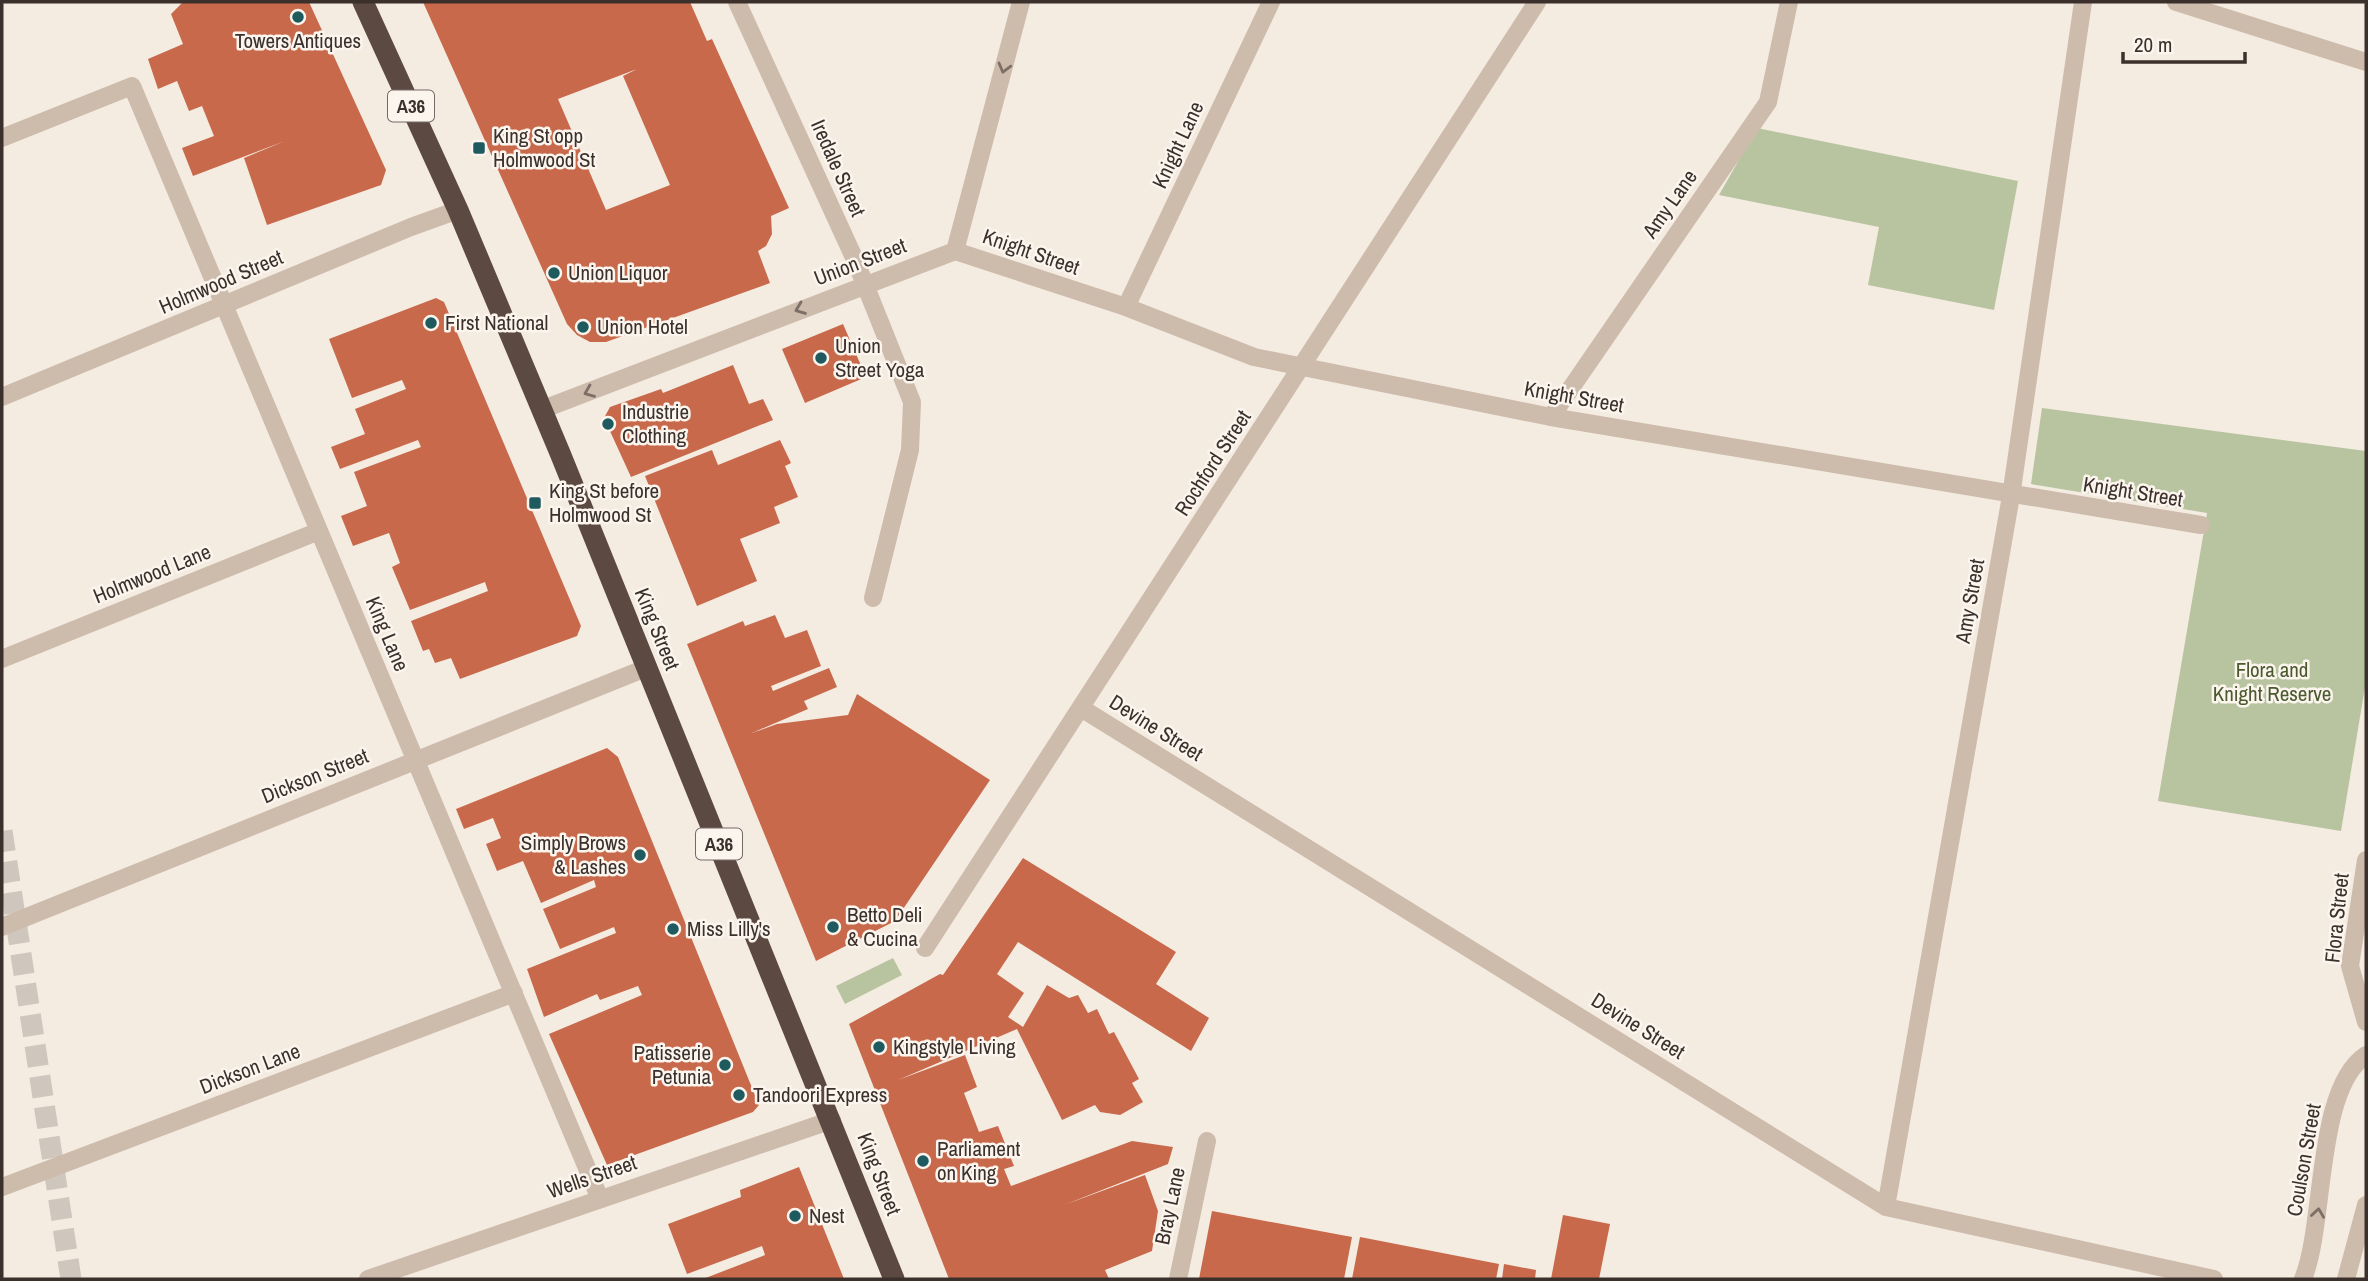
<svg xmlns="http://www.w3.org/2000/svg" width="2368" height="1281" font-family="'Archivo Narrow',sans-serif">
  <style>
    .green { fill: #b8c4a0 }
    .building { fill: #c8694b; fill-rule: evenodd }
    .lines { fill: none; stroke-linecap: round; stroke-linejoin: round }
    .highway-tunnel { stroke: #cfc6bd; stroke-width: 21; stroke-dasharray: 21 10; stroke-linecap: butt }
    .lane { stroke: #cdbbac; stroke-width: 18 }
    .street { stroke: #cdbbac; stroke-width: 18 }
    .highway { stroke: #5c4a42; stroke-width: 21 }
    .oneway { stroke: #7d6f65 }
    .poi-dot { fill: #1f5a5e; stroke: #fbf5ee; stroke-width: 2.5 }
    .labels { text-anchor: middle; stroke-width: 5; stroke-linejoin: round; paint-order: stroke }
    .shield { fill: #fbf5ee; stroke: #756b66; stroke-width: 2 }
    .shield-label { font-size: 19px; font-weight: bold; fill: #3b302b }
    .poi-label { font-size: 21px; fill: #3b302b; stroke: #fbf5ee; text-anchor: start }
    .street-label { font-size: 21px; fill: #3b302b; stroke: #fbf5ee }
    .park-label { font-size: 21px; fill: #4a5a2e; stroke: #fbf5ee }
  </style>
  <rect width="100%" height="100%" fill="#f4ebe1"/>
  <path class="green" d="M 1757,128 L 2018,181 L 1994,310 L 1868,285 L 1879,227 L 1719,195 Z
    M 2042,408 L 2366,451 L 2366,681 L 2341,831 L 2158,801 L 2207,513 L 2031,484 Z
    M 893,958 L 902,975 L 845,1004 L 836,986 Z"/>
  <path class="building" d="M 183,2 L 309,2 L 386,170 L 381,185 L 267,225 L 244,158 L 285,141 L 193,176 L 182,148 L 214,136 L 202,106 L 189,111 L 177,81 L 158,89 L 148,59 L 183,44 L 171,14 Z
    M 423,2 L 690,2 L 707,41 L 712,39 L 789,208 L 771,216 L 772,234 L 766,246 L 758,251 L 770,283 L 606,342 L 590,342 L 577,335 L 567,324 ZM 637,69 L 623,76 L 670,185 L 606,210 L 558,99 Z
    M 436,298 L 444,302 L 581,626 L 577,636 L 460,679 L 451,658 L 435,663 L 429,649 L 423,651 L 411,621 L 488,591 L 485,582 L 410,610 L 392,567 L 400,563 L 389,533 L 353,546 L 341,516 L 367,506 L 354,472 L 421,447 L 418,440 L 340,469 L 331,447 L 365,434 L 355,409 L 406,389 L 402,380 L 352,398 L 329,339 Z
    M 843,324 L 866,377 L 805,403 L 782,349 Z
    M 733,365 L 749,404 L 763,399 L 773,420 L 631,477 L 604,418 L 610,407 L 661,389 L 663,393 Z
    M 780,440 L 791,463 L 785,466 L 798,497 L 774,507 L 780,523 L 740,539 L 757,581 L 697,606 L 645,476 L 712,450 L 718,465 Z
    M 775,615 L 785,638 L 807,630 L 821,666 L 771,686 L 773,691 L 829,668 L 837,687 L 804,701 L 808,709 L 752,733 L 777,724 L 848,715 L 857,694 L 990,780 L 895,921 L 816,961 L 687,644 L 743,621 L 745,626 Z
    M 607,748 L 618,757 L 759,1105 L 753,1112 L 607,1165 L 549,1034 L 642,995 L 638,986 L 600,1000 L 597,994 L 544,1017 L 527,969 L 616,933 L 614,927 L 560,949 L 543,909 L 596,887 L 594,880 L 541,903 L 523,861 L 497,871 L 486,844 L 501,838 L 493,818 L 464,829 L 456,809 Z
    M 1023,858 L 1176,952 L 1156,984 L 1209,1018 L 1191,1051 L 1018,942 L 997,974 L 1024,993 L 1008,1017 L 1023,1027 L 1047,985 L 1069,998 L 1078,995 L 1088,1013 L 1097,1009 L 1109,1034 L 1114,1032 L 1139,1079 L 1132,1083 L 1143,1102 L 1120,1115 L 1100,1112 L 1095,1105 L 1062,1120 L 1017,1029 L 898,1080 L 965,1055 L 977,1087 L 964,1093 L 979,1132 L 998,1126 L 1014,1166 L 1004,1169 L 1011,1186 L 1132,1141 L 1173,1147 L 1168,1164 L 1064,1205 L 1145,1175 L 1158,1211 L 1152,1251 L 1105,1270 L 1109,1279 L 949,1279 L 849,1024 L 940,974 L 943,975 Z
    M 799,1167 L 844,1279 L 703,1279 L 765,1255 L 762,1246 L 687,1274 L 668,1224 L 741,1197 L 740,1190 Z
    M 1212,1211 L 1352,1237 L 1344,1279 L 1199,1279 Z
    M 1563,1215 L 1610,1224 L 1599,1279 L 1551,1279 Z
    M 1360,1237 L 1499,1264 L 1496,1279 L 1352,1279 Z
    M 1504,1264 L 1536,1270 L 1535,1279 L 1502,1279 Z"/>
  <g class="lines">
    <path class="highway-tunnel" d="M 2,831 L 71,1279"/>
    <path class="lane" d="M 2,138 L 132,86 L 600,1199
      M 1126,307 L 1271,2
      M 1551,417 L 1768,102 L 1789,2
      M 2,659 L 319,531
      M 2,1187 L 514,993
      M 1178,1279 L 1207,1141"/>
    <path class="street" d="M 737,2 L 856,262 L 912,402 L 910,450 L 873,598
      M 2176,2 L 2366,62
      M 955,251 L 1126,307 L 1254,357 L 1551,417 L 2201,525
      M 955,251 L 1021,2
      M 2,397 L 411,227 L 458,210
      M 541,410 L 955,251
      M 1081,708 L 1886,1207 L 2214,1279
      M 2366,860 L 2350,966 L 2366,1022
      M 2,927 L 646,668
      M 925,948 L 1537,2
      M 1886,1207 L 2011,496 L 2083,2
      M 368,1279 L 832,1120
      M 2303,1279 C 2326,1223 2315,1089 2366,1055
      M 2346,1279 L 2366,1205"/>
    <path class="highway" d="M 363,2 L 458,210 L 560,453 L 894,1279"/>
  </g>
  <defs><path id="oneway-chevron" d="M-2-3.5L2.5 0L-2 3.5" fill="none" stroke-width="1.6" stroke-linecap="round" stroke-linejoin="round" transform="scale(1.75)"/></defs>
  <g class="oneway">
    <use href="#oneway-chevron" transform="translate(1004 68) rotate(105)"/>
    <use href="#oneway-chevron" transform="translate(800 309) rotate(159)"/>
    <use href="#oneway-chevron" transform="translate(589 392) rotate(158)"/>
    <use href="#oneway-chevron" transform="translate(2318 1213) rotate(-82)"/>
  </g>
  <g class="poi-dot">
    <circle cx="298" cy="17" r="7"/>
    <rect x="472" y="141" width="14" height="14" rx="3.5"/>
    <circle cx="554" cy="273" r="7"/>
    <circle cx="431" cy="323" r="7"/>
    <circle cx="583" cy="327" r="7"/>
    <circle cx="821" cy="358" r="7"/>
    <circle cx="608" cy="424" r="7"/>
    <rect x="528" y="496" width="14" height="14" rx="3.5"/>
    <circle cx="640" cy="855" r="7"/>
    <circle cx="833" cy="927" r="7"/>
    <circle cx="673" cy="929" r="7"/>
    <circle cx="879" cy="1047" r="7"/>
    <circle cx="725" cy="1065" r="7"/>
    <circle cx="739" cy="1095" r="7"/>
    <circle cx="923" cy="1161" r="7"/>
    <circle cx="795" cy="1216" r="7"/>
  </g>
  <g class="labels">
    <g class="shield">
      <rect x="388" y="90.5" width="46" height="31" rx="5"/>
      <rect x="696" y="828.5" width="46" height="31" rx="5"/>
    </g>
    <g class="shield-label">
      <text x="411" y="113">A36</text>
      <text x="719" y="851">A36</text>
    </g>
    <g class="poi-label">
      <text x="298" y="48" text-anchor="middle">Towers Antiques</text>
      <text x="493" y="143">King St opp<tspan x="493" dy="24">Holmwood St</tspan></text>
      <text x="568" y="280">Union Liquor</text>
      <text x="445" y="330">First National</text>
      <text x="597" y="334">Union Hotel</text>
      <text x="835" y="353">Union<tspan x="835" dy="24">Street Yoga</tspan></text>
      <text x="622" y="419">Industrie<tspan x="622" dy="24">Clothing</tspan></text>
      <text x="549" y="498">King St before<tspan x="549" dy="24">Holmwood St</tspan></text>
      <text x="626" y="850" text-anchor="end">Simply Brows<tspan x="626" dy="24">&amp; Lashes</tspan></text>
      <text x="847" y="922">Betto Deli<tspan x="847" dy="24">&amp; Cucina</tspan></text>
      <text x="687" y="936">Miss Lilly's</text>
      <text x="893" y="1054">Kingstyle Living</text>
      <text x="711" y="1060" text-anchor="end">Patisserie<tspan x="711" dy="24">Petunia</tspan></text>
      <text x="753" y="1102">Tandoori Express</text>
      <text x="937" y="1156">Parliament<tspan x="937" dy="24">on King</tspan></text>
      <text x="809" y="1223">Nest</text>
    </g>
    <g class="street-label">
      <text transform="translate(1178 145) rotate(-65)" y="7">Knight Lane</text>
      <text transform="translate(838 168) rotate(66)" y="7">Iredale Street</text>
      <text transform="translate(1670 204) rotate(-55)" y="7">Amy Lane</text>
      <text transform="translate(1031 252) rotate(19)" y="7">Knight Street</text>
      <text transform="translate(860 262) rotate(-21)" y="7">Union Street</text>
      <text transform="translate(221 282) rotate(-23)" y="7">Holmwood Street</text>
      <text transform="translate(1574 397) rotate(10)" y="7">Knight Street</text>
      <text transform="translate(1213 463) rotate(-57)" y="7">Rochford Street</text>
      <text transform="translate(2133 492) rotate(9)" y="7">Knight Street</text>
      <text transform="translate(152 574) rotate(-22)" y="7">Holmwood Lane</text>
      <text transform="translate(1970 601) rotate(-80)" y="7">Amy Street</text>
      <text transform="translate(657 629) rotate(68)" y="7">King Street</text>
      <text transform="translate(387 634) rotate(67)" y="7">King Lane</text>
      <text transform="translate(1156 728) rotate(32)" y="7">Devine Street</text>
      <text transform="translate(315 776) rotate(-22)" y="7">Dickson Street</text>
      <text transform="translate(2337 918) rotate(-84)" y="7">Flora Street</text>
      <text transform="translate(1638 1026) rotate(32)" y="7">Devine Street</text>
      <text transform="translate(250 1069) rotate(-21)" y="7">Dickson Lane</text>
      <text transform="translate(2304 1160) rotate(-80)" y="7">Coulson Street</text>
      <text transform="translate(879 1174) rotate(69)" y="7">King Street</text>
      <text transform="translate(592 1177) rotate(-19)" y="7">Wells Street</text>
      <text transform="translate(1170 1206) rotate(-78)" y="7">Bray Lane</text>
    </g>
    <g class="park-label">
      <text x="2272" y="677">Flora and<tspan x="2272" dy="24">Knight Reserve</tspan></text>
    </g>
  </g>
  <rect width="2368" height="1281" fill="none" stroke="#3b302b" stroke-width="7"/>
  <path d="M2123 52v10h122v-10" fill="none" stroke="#3b302b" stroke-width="3.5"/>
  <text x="2134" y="52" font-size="21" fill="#3b302b" stroke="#fbf5ee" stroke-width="5" paint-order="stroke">20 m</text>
</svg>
